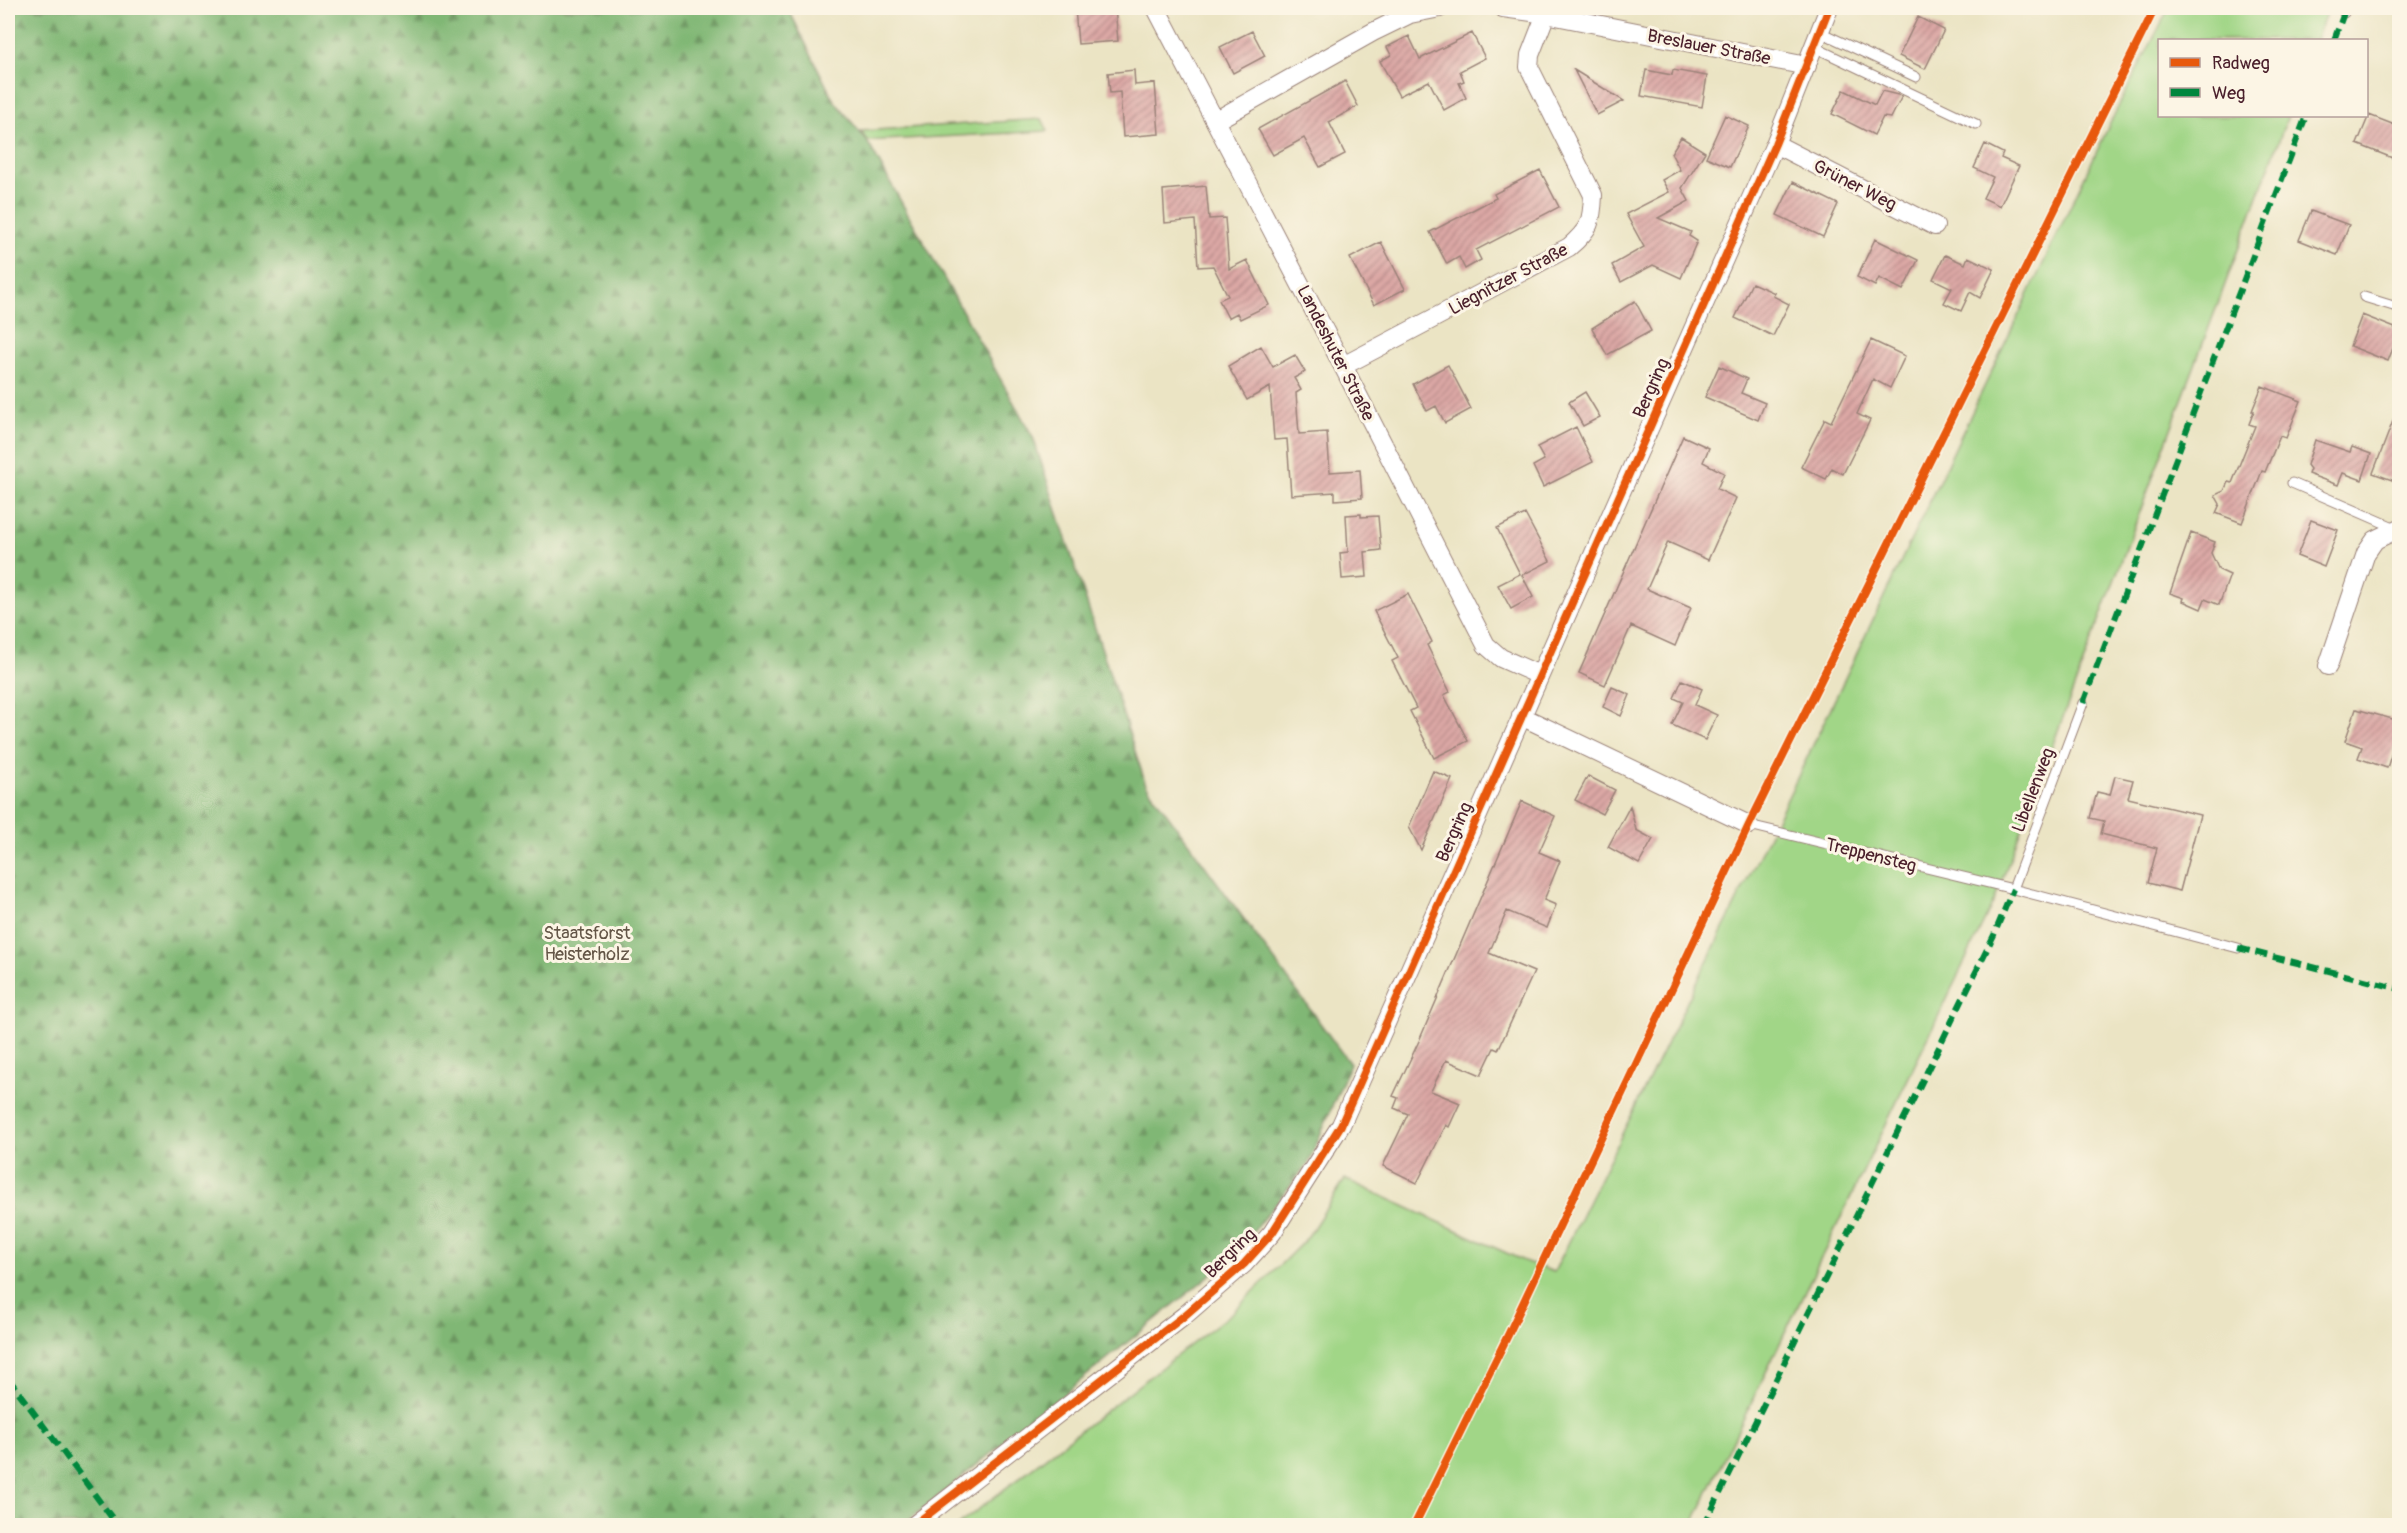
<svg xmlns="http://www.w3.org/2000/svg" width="2407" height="1533" font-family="Pangolin,sans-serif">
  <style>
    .grass { fill: #a1d687; stroke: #767a59; stroke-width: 1.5 }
    .forest { fill: url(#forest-firs); stroke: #656b50; stroke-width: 1.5 }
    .building { fill: url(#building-hatch) }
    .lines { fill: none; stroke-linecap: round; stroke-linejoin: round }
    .lane-casing { stroke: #9a8278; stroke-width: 11 }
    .street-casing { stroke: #9a8278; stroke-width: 20 }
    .lane { stroke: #fff; stroke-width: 9 }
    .street { stroke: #fff; stroke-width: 18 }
    .quiet { stroke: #00873e; stroke-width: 6; stroke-dasharray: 12 6; stroke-linecap: butt }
    .cycleway-casing { stroke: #fcf5e5; stroke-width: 11 }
    .cycleway { stroke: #e8590c; stroke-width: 8 }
    .labels { text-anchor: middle; stroke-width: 6; stroke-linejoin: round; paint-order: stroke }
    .street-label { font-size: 18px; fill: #4a1f2b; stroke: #fcf5e5 }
    .park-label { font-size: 18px; fill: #645647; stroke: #fcf5e5 }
  </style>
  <defs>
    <pattern id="forest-firs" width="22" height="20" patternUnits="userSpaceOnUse" patternTransform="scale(1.5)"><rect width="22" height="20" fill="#80b774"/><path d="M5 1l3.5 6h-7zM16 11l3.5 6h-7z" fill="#6b945f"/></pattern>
    <pattern id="building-hatch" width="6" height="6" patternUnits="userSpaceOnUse" patternTransform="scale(1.5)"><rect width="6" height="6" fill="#dca8a5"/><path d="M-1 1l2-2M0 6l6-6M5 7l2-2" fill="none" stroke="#b48887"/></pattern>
  </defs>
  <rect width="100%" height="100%" fill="#fcf5e5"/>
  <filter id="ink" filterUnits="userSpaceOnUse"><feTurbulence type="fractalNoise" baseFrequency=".0167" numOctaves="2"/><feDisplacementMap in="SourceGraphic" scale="12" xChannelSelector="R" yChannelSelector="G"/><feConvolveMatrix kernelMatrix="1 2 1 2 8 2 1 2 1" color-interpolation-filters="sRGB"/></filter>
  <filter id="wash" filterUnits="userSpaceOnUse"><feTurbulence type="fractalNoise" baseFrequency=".008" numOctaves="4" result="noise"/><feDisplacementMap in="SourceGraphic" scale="24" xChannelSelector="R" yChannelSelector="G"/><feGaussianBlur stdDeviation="1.35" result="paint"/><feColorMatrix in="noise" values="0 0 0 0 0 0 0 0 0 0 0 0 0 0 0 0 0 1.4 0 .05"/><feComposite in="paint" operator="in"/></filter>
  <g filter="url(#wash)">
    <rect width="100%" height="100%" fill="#ebe4c4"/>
    <path class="grass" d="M 2169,8 L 2328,8 L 2316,40 L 2160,40 L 2160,116 L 2288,116 L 1995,899 L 1692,1525 L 957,1526 L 1233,1312 L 1307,1238 L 1345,1179 L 1524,1261 L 1554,1272 L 1793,787 L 2116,111 Z
      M 1042,119 L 1048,131 L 867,141 L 861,131 Z"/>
    <path class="forest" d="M 8,8 L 788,8 L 833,99 L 867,141 L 1033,437 L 1146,785 L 1350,1064 L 1308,1164 L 1231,1258 L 903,1525 L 8,1525 Z"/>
    <g id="blocks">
      <path class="building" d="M 1075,8 L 1115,8 L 1118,41 L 1078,44 Z
        M 1918,17 L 1944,30 L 1925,69 L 1899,56 Z
        M 1252,31 L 1265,56 L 1233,73 L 1220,47 Z
        M 1472,33 L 1485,58 L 1460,71 L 1464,81 L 1459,83 L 1466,98 L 1444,110 L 1429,81 L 1399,96 L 1380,61 L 1391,55 L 1387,47 L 1409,36 L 1420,59 Z
        M 1134,70 L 1135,85 L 1155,83 L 1159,134 L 1123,137 L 1120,92 L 1110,93 L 1108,73 Z
        M 1574,70 L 1624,101 L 1597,115 Z
        M 1646,70 L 1672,75 L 1673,70 L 1707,76 L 1702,107 L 1641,96 Z
        M 1345,81 L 1358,106 L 1329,122 L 1345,154 L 1320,167 L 1304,138 L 1273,155 L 1258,129 Z
        M 1844,90 L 1875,105 L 1882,91 L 1902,96 L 1891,118 L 1883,117 L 1874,135 L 1832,114 Z
        M 1725,115 L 1749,126 L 1730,167 L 1706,157 Z
        M 2369,115 L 2400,127 L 2400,149 L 2395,159 L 2357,144 Z
        M 1681,137 L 1705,152 L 1682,188 L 1689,201 L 1658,218 L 1691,232 L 1689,236 L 1697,241 L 1681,278 L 1653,265 L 1621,282 L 1612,265 L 1644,247 L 1626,214 L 1669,192 L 1662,180 L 1680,170 L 1671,153 Z
        M 1985,144 L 2003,153 L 2001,158 L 2019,166 L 2000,206 L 1983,198 L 1993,177 L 1974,168 Z
        M 1540,170 L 1559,207 L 1476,250 L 1481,260 L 1465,269 L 1459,257 L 1447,264 L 1430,232 L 1496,198 L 1494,194 Z
        M 1793,182 L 1838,204 L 1823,237 L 1777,215 Z
        M 1206,186 L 1209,219 L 1225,218 L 1229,269 L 1247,260 L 1269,305 L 1240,319 L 1237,313 L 1228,318 L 1219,300 L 1228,296 L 1213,266 L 1198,267 L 1195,220 L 1165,223 L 1163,190 Z
        M 2311,211 L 2349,225 L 2337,255 L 2299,240 Z
        M 1875,239 L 1918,260 L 1903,290 L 1879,278 L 1875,286 L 1857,277 Z
        M 1381,242 L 1405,289 L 1374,305 L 1350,258 Z
        M 1945,255 L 1965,264 L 1968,257 L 1994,269 L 1980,298 L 1970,292 L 1961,311 L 1944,303 L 1952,288 L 1933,279 Z
        M 1752,283 L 1775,293 L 1773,296 L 1789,304 L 1773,336 L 1735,318 Z
        M 1635,301 L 1651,331 L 1607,355 L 1592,328 Z
        M 2362,315 L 2400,330 L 2388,361 L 2350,346 Z
        M 1871,340 L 1905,356 L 1890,388 L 1873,379 L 1857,414 L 1870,420 L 1843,474 L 1832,468 L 1826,479 L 1801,467 L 1825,419 L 1831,422 Z
        M 1261,346 L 1273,367 L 1295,355 L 1305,372 L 1294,378 L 1301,390 L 1296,393 L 1299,434 L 1327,432 L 1330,472 L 1360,470 L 1362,498 L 1335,500 L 1335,492 L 1291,495 L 1287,439 L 1274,440 L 1270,387 L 1247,400 L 1228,366 Z
        M 1448,365 L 1471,409 L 1445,423 L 1436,406 L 1427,411 L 1413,384 Z
        M 1719,366 L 1747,379 L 1741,393 L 1765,403 L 1758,420 L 1705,397 Z
        M 2262,386 L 2301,401 L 2286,438 L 2280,436 L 2265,472 L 2262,471 L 2242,523 L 2216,513 L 2220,504 L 2215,495 L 2224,491 L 2228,482 L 2232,483 L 2255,426 L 2249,424 L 2254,411 L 2252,411 Z
        M 1585,392 L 1600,417 L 1583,426 L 1569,402 Z
        M 2398,408 L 2400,408 L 2400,483 L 2373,473 Z
        M 1576,427 L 1593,462 L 1543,487 L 1533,466 L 1544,460 L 1537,447 Z
        M 1683,436 L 1709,448 L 1703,462 L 1724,473 L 1717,489 L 1736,498 L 1708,560 L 1668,542 L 1647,589 L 1691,608 L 1675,646 L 1631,626 L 1605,685 L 1579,673 Z
        M 2315,440 L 2350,452 L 2352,447 L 2371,454 L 2362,480 L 2343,473 L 2338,485 L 2308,474 L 2310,469 L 2307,465 Z
        M 1361,514 L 1361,517 L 1378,516 L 1381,550 L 1365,552 L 1367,577 L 1342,579 L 1340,553 L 1348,552 L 1346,515 Z
        M 1525,514 L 1550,561 L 1522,575 L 1533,597 L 1511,609 L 1498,585 L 1520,574 L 1497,528 Z
        M 2311,520 L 2338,530 L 2324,567 L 2297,556 Z
        M 2191,533 L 2215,542 L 2211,553 L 2219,570 L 2230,575 L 2219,605 L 2205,599 L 2201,609 L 2183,601 L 2184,598 L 2170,593 Z
        M 1408,594 L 1432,642 L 1427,645 L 1450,692 L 1444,695 L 1468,741 L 1434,758 L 1410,711 L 1416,708 L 1392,661 L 1398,658 L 1374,611 Z
        M 1682,680 L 1702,689 L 1695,705 L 1717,715 L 1705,740 L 1672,725 L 1683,702 L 1674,698 Z
        M 1612,687 L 1630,695 L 1621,716 L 1603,707 Z
        M 2356,709 L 2400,721 L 2400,748 L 2394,746 L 2387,768 L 2358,758 L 2362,747 L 2345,741 Z
        M 1433,771 L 1452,779 L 1421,850 L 1409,827 Z
        M 1588,776 L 1615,790 L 1602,814 L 1575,800 Z
        M 2115,776 L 2133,780 L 2128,798 L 2200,815 L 2180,891 L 2148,883 L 2157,848 L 2101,834 L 2104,821 L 2090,818 L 2097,792 L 2110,795 Z
        M 1522,801 L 1555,816 L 1539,852 L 1560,861 L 1544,900 L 1556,905 L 1547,928 L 1507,911 L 1489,953 L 1534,972 L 1498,1050 L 1494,1048 L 1481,1075 L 1446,1060 L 1431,1091 L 1460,1103 L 1449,1127 L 1446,1125 L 1417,1183 L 1383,1166 L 1408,1114 L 1394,1108 L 1398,1098 L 1393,1096 L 1419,1041 Z
        M 1630,806 L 1636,830 L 1653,839 L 1639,864 L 1608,847 Z"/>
    </g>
  </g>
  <g filter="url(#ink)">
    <use href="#blocks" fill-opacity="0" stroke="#9a8278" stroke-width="1.5"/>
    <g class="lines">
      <g class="lane-casing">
        <path id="lane" d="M 2344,13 L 2347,8
          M 1820,32 L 1916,77
          M 1814,47 L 1976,124
          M 2364,297 L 2400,308
          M 2292,483 L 2398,529
          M 1749,825 L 2013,889 L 2238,948
          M 2013,889 L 2083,703"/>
      </g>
      <g class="street-casing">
        <path id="street" d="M 1156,8 L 1343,366 L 1486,645 L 1501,658 L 1539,675
          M 1503,8 L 1546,14 L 1807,66
          M 1215,121 L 1373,32 L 1410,14 L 1440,8
          M 1775,144 L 1935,226
          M 1343,366 L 1569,247 C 1590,229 1592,222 1593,195 L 1529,67 L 1530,55 L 1546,14
          M 2328,666 L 2366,553 L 2375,540 L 2400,528
          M 1521,716 L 1749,825
          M 913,1526 L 1184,1316 L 1244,1264 L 1272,1233 L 1341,1125 L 1775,144 L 1829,8"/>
      </g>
      <use href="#lane" class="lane"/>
      <use href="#street" class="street"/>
      <path class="quiet" d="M 2334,40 L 2344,13
        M 2083,703 L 2306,116
        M 2238,948 L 2400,989
        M 8,1378 L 118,1526
        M 1704,1526 L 1994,935 L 2013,889"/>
      <g class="cycleway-casing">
        <path id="cycleway" d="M 913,1526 L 1184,1316 L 1244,1264 L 1272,1233 L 1341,1125 L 1775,144 L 1829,8
          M 1414,1526 L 1509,1333 L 1749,825 L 2155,8"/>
      </g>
      <use href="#cycleway" class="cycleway"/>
    </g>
  </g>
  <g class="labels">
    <g class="street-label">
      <text transform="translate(1709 47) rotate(11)" y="6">Breslauer Straße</text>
      <text transform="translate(1855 185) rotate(27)" y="6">Grüner Weg</text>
      <text transform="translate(1508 279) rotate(-28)" y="6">Liegnitzer Straße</text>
      <text transform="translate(1336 353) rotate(63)" y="6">Landeshuter Straße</text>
      <text transform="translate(1651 388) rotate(-66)" y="6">Bergring</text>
      <text transform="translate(2033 790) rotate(-69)" y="6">Libellenweg</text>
      <text transform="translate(1454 832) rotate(-66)" y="6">Bergring</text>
      <text transform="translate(1871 855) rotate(14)" y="6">Treppensteg</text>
      <text transform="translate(1230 1253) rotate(-44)" y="6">Bergring</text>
    </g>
    <g class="park-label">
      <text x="587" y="939">Staatsforst<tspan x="587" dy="21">Heisterholz</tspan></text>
    </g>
  </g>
  <rect width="2407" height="1533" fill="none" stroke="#fcf5e5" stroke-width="30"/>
  <rect x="2158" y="39" width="210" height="78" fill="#fcf5e5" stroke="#b59f9b" stroke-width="1.5"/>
  <rect x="2170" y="58" width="30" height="9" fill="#e8590c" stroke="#b59f9b" stroke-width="1.5"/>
  <text x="2212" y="69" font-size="18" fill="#4a1f2b">Radweg</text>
  <rect x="2170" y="88" width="30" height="9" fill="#00873e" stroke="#b59f9b" stroke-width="1.5"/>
  <text x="2212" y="99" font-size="18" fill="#4a1f2b">Weg</text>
</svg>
